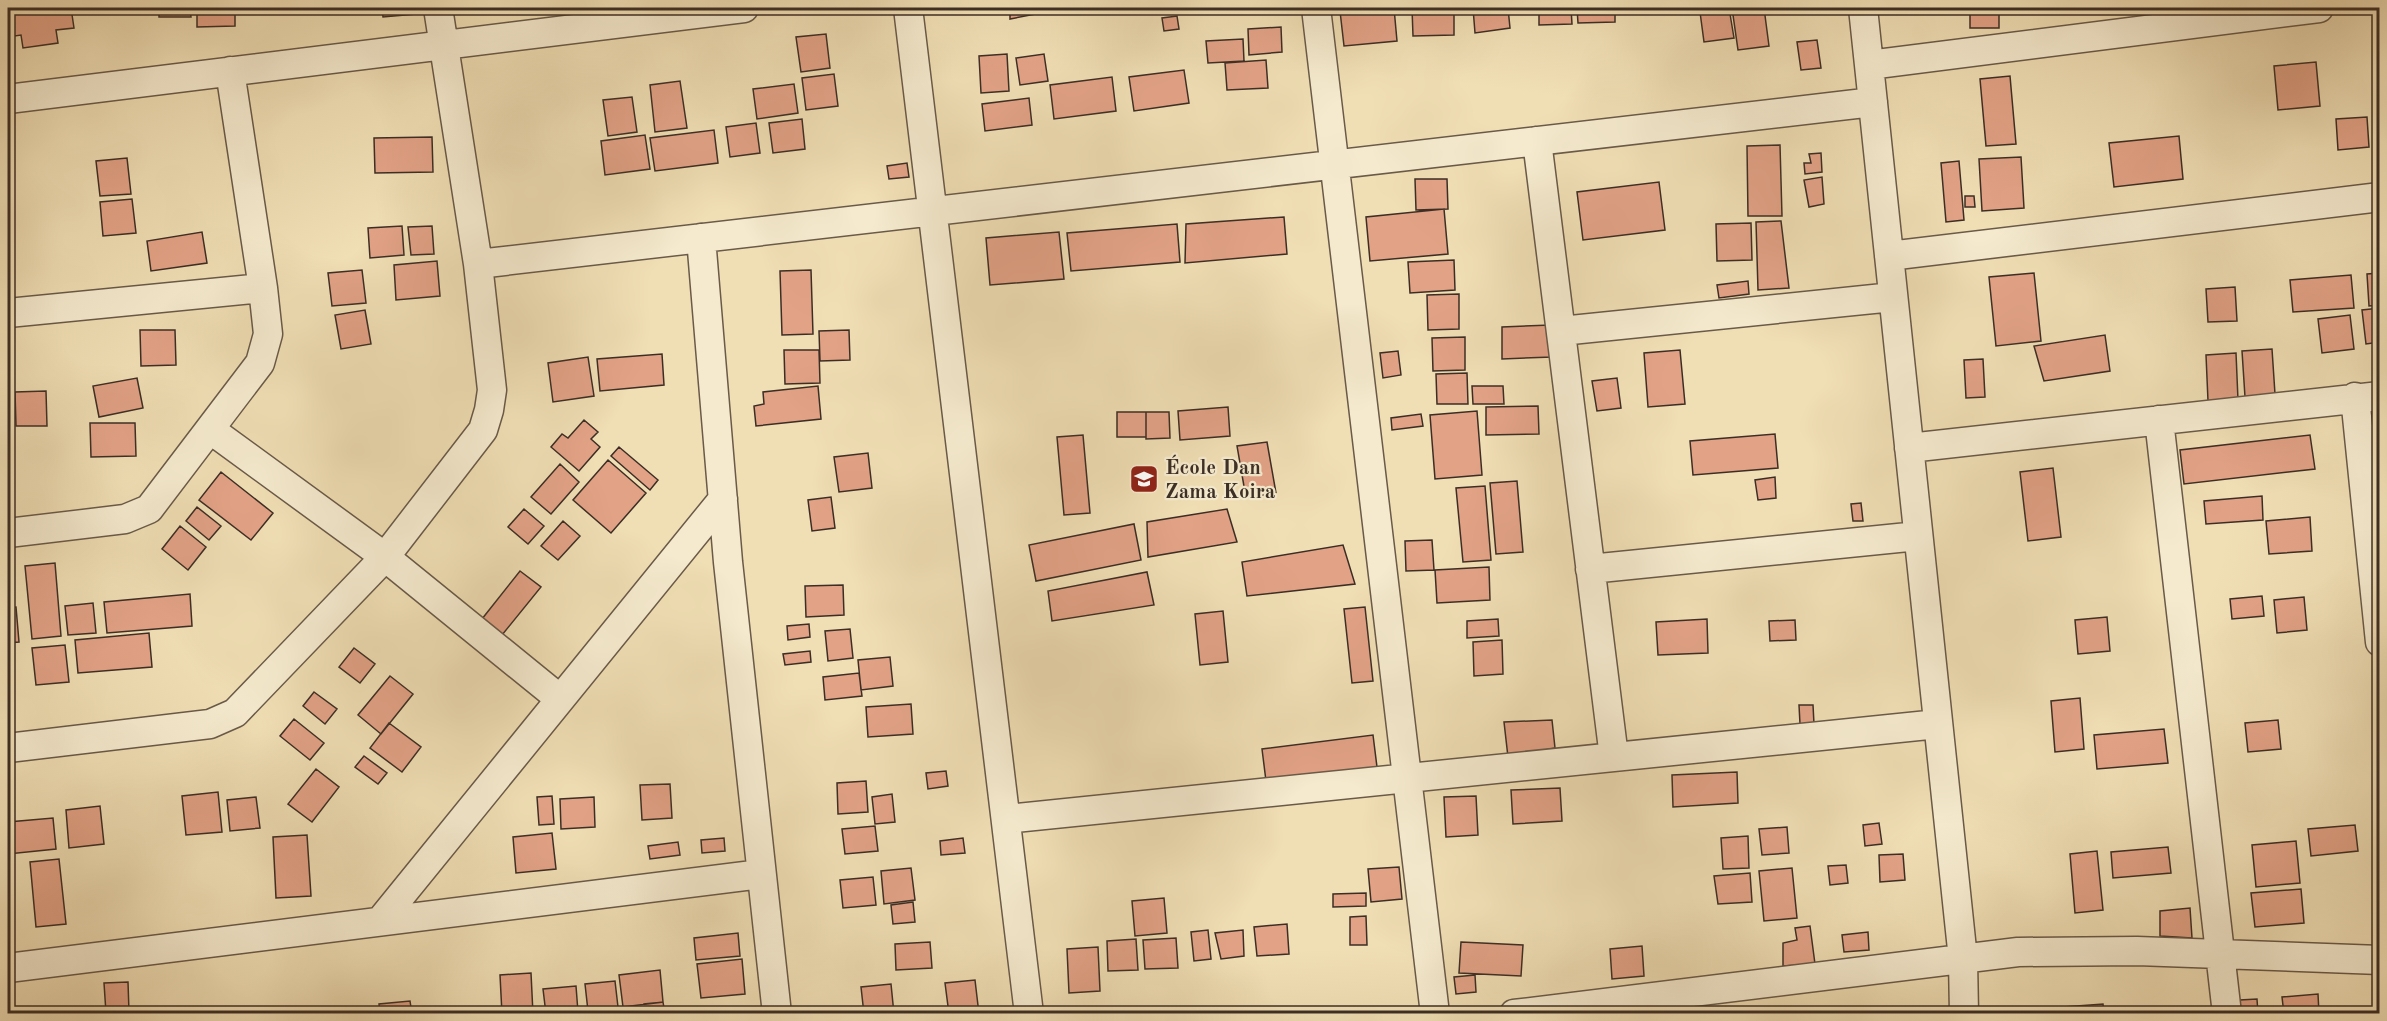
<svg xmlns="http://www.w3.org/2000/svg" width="2387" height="1021" font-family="'Old Standard TT',serif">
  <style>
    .building { fill: #e2a286; stroke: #3c2e25; stroke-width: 1.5 }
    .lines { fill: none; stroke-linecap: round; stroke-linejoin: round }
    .minor-casing { stroke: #695a49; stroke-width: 31 }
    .minor { stroke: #f5eace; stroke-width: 28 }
    .labels { text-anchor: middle; stroke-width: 4.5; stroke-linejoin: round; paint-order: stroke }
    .poi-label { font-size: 21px; font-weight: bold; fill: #3c2e25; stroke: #f5eace; text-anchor: start }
  </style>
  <rect width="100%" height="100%" fill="#f0deb4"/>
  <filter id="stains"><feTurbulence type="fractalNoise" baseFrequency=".00333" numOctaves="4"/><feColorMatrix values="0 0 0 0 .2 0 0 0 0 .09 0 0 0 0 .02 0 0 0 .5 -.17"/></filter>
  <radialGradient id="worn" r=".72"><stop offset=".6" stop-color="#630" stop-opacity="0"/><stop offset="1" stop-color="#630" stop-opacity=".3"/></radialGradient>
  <path class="building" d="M 8,8 L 71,8 L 74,28 L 56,30 L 58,43 L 23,48 L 21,35 L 8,37 Z
    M 159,8 L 190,8 L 191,17 L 159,17 Z
    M 197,8 L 235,8 L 235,26 L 197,27 Z
    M 382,8 L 415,8 L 416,14 L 383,17 Z
    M 1010,8 L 1035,8 L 1036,14 L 1010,19 Z
    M 1374,8 L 1394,8 L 1397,41 L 1344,46 L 1340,11 Z
    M 1412,8 L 1454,8 L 1454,35 L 1413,36 Z
    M 1473,8 L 1508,8 L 1510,28 L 1475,33 Z
    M 1539,8 L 1571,8 L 1572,24 L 1539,25 Z
    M 1577,8 L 1615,8 L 1615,22 L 1578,23 Z
    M 1634,8 L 1677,8 L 1634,11 Z
    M 1729,8 L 1734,38 L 1704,42 L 1700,12 Z
    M 1732,8 L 1764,8 L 1769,46 L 1738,50 Z
    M 1970,8 L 1999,8 L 1999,28 L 1970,28 Z
    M 1177,16 L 1179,29 L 1164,31 L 1162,18 Z
    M 1281,27 L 1282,52 L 1249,55 L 1248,29 Z
    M 826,34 L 830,68 L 801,72 L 796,37 Z
    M 1243,39 L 1244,61 L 1208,63 L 1206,41 Z
    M 1817,40 L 1821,68 L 1801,70 L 1797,42 Z
    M 1007,54 L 1009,91 L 981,93 L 979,56 Z
    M 1044,54 L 1048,81 L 1020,85 L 1016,58 Z
    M 1266,60 L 1268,88 L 1227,90 L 1225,63 Z
    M 2316,62 L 2320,106 L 2278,110 L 2274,66 Z
    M 1184,70 L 1189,103 L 1134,111 L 1129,77 Z
    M 834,74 L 838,106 L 806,110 L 802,78 Z
    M 2010,76 L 2016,144 L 1986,146 L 1980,79 Z
    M 1112,77 L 1116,111 L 1054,119 L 1050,85 Z
    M 680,81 L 687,128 L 655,132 L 650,85 Z
    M 794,84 L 798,113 L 757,119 L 753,89 Z
    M 632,97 L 637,132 L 608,136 L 603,100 Z
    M 1029,98 L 1032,125 L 985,131 L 982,104 Z
    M 2380,115 L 2380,148 L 2376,148 L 2373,116 Z
    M 2367,117 L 2369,147 L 2338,150 L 2336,119 Z
    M 802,119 L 805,149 L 773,153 L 769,123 Z
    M 756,123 L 760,153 L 730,157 L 726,127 Z
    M 714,130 L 718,163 L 655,171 L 650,138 Z
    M 645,135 L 650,169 L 605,175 L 601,141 Z
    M 2179,136 L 2183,179 L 2114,187 L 2109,143 Z
    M 432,137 L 433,172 L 375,173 L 374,138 Z
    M 1780,145 L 1782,216 L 1748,216 L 1747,146 Z
    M 1821,153 L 1822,172 L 1805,174 L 1804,163 L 1811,163 L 1809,154 Z
    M 2021,157 L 2024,208 L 1982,211 L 1979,159 Z
    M 127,158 L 131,194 L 100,196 L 96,161 Z
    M 1959,161 L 1964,220 L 1946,222 L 1941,163 Z
    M 907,163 L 909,177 L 889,179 L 887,166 Z
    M 1822,177 L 1824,204 L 1809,207 L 1804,180 Z
    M 1415,179 L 1447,179 L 1448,209 L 1416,210 Z
    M 1659,182 L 1665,230 L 1583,240 L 1577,192 Z
    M 1965,196 L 1974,196 L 1975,207 L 1965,207 Z
    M 132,199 L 136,233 L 103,236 L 100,202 Z
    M 1444,209 L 1448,254 L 1370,261 L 1366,217 Z
    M 1284,217 L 1287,254 L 1185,263 L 1186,224 Z
    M 1781,221 L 1789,288 L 1758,290 L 1756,222 Z
    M 1751,223 L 1752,260 L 1717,261 L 1716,224 Z
    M 1177,224 L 1180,262 L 1071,271 L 1067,233 Z
    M 402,226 L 404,255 L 370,258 L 368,228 Z
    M 432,226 L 434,254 L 411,255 L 408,227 Z
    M 202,232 L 207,263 L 151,271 L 147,241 Z
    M 1059,232 L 1064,279 L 990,285 L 986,238 Z
    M 1454,260 L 1455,290 L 1410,293 L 1408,262 Z
    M 437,261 L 440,296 L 396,300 L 394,265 Z
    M 362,270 L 366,303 L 332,306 L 328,273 Z
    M 811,270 L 813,334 L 782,335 L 780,271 Z
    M 2034,273 L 2041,341 L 1996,346 L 1989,277 Z
    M 2380,273 L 2380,305 L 2369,306 L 2367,274 Z
    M 2351,275 L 2354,308 L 2293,312 L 2290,280 Z
    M 1748,281 L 1749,294 L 1719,298 L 1717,285 Z
    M 2235,287 L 2237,321 L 2208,322 L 2206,289 Z
    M 1459,294 L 1459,329 L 1428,330 L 1427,295 Z
    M 2380,308 L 2380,342 L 2366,344 L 2362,310 Z
    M 365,310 L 371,344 L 341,349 L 335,315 Z
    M 2350,315 L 2354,349 L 2322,353 L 2318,319 Z
    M 1551,325 L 1552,357 L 1502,359 L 1502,327 Z
    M 140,330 L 175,330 L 176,365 L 141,366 Z
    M 849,330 L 850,360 L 820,361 L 819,331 Z
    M 2105,335 L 2110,371 L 2044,381 L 2034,346 Z
    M 1465,337 L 1465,370 L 1433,371 L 1432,338 Z
    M 2272,349 L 2275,394 L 2245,397 L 2242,351 Z
    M 784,350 L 819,350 L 820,383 L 785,384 Z
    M 1680,350 L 1685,404 L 1648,407 L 1644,353 Z
    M 1398,351 L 1401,375 L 1383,378 L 1380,353 Z
    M 2236,353 L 2238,400 L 2208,401 L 2206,355 Z
    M 662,354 L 664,385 L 600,391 L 597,359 Z
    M 588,357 L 594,396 L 553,402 L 548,363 Z
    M 1983,359 L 1985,397 L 1966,398 L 1964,360 Z
    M 1467,373 L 1468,404 L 1437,404 L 1436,374 Z
    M 137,378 L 143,408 L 99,417 L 93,386 Z
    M 1617,378 L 1621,408 L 1597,411 L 1592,381 Z
    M 818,386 L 821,419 L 756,426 L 754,406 L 764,404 L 763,392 Z
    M 1472,386 L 1503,386 L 1504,404 L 1473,404 Z
    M 46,391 L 47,426 L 16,426 L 15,392 Z
    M 1538,406 L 1539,434 L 1486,435 L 1486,407 Z
    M 1228,407 L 1230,436 L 1180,440 L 1178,411 Z
    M 1477,411 L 1482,475 L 1435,479 L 1430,415 Z
    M 1117,412 L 1146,412 L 1146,437 L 1117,437 Z
    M 1146,412 L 1169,412 L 1170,438 L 1146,439 Z
    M 1421,414 L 1423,426 L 1392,430 L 1391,418 Z
    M 584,420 L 598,432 L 591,439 L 600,447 L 579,471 L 551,447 L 562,434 L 568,438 Z
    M 90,423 L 135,423 L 136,456 L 91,457 Z
    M 1775,434 L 1778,468 L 1693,475 L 1690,441 Z
    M 1083,435 L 1090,513 L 1064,515 L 1057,437 Z
    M 2310,435 L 2315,469 L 2184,484 L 2180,450 Z
    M 1267,442 L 1276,493 L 1246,498 L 1237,446 Z
    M 619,447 L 658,480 L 650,490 L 611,456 Z
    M 868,453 L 872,488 L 839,492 L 834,457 Z
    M 608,460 L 646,493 L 611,533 L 573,500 Z
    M 560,464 L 579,482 L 551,514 L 531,497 Z
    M 2053,468 L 2061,537 L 2028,541 L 2020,472 Z
    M 221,472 L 273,513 L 251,540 L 199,500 Z
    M 1775,477 L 1776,498 L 1758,500 L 1755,480 Z
    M 1517,481 L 1523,552 L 1496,554 L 1490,483 Z
    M 1485,486 L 1491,560 L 1463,562 L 1456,488 Z
    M 2262,496 L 2263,520 L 2206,524 L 2204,501 Z
    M 831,497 L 835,528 L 812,531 L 808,500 Z
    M 1861,503 L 1863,521 L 1853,521 L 1851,504 Z
    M 197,507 L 221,526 L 209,540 L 186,521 Z
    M 524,509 L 544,526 L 528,544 L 508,527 Z
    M 1227,509 L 1237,542 L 1148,557 L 1147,522 Z
    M 2310,517 L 2312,551 L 2269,554 L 2266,521 Z
    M 563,521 L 580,536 L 558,560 L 541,546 Z
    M 1134,524 L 1141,560 L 1036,581 L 1029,545 Z
    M 180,526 L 206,547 L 188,570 L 162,549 Z
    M 1432,540 L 1434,570 L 1406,571 L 1405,541 Z
    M 1343,545 L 1355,584 L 1247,596 L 1242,562 Z
    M 55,563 L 61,636 L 32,639 L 25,566 Z
    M 1489,567 L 1490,600 L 1437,603 L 1435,570 Z
    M 520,571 L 541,587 L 502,635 L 482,619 Z
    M 1147,572 L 1154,605 L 1052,621 L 1048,591 Z
    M 843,585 L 844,615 L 806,617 L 805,586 Z
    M 190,594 L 192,626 L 107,633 L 104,602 Z
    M 2262,596 L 2264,616 L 2232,619 L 2230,599 Z
    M 2304,597 L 2307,630 L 2277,633 L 2274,600 Z
    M 93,603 L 96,633 L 68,635 L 65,606 Z
    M 16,607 L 19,642 L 8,643 L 8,608 Z
    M 1365,607 L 1373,681 L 1352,683 L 1344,609 Z
    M 1223,611 L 1228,662 L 1200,665 L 1195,614 Z
    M 2107,617 L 2110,651 L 2078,654 L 2075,620 Z
    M 1498,619 L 1499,636 L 1467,638 L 1467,621 Z
    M 1707,619 L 1708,653 L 1658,655 L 1656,622 Z
    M 1795,620 L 1796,640 L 1770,641 L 1769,621 Z
    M 809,624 L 810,637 L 788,640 L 787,626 Z
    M 850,629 L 853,658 L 828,661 L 825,631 Z
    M 149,633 L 152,667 L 78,673 L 75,640 Z
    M 1502,640 L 1503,674 L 1474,676 L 1473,642 Z
    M 65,645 L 69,682 L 36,685 L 32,648 Z
    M 354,648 L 375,664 L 360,683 L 339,667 Z
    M 810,651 L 811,662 L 785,665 L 783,654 Z
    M 890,657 L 893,686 L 861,690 L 858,660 Z
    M 859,673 L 862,696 L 825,700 L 823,677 Z
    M 390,676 L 413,694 L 381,734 L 358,715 Z
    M 314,692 L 337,709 L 325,724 L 303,706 Z
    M 2080,698 L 2084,749 L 2055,752 L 2051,701 Z
    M 911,704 L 913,734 L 868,737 L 866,707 Z
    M 1799,705 L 1813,705 L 1814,724 L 1800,724 Z
    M 294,719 L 324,743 L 310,760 L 280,736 Z
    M 1552,720 L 1555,748 L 1508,757 L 1504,722 Z
    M 2278,720 L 2281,749 L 2248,752 L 2245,723 Z
    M 389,723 L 421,747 L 402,772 L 370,748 Z
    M 2164,729 L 2168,763 L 2097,769 L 2094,735 Z
    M 1373,735 L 1377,767 L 1266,781 L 1262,749 Z
    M 364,756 L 387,773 L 378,784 L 355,767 Z
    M 316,769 L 339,787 L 312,822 L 288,804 Z
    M 946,771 L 948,786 L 928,789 L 926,773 Z
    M 1737,772 L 1738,803 L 1673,807 L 1672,775 Z
    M 866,781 L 868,812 L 838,814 L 837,783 Z
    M 670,784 L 672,818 L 642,820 L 640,785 Z
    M 1560,788 L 1562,821 L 1513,824 L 1511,790 Z
    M 218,792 L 222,832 L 186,835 L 182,796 Z
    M 892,794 L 895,822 L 875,824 L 872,797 Z
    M 552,796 L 554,824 L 539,825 L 537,797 Z
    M 1476,796 L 1478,835 L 1446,837 L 1444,797 Z
    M 256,797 L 260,828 L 230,831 L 227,800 Z
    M 594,797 L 595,827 L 561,829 L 560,799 Z
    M 100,806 L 104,844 L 69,848 L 66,810 Z
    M 53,818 L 56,849 L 8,854 L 8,822 Z
    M 1879,823 L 1882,844 L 1865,846 L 1863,825 Z
    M 2355,825 L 2358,851 L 2311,856 L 2308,829 Z
    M 875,826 L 878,851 L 845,854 L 842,829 Z
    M 1787,827 L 1789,853 L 1762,855 L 1759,829 Z
    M 552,833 L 556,869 L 516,873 L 513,837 Z
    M 307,835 L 311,896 L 276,898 L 273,837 Z
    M 1748,836 L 1749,868 L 1723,869 L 1721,838 Z
    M 724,838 L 725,851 L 702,853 L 701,840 Z
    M 963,838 L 965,853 L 941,855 L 940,841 Z
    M 2296,841 L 2300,883 L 2256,887 L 2252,845 Z
    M 678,842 L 680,855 L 650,859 L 648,846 Z
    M 2168,847 L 2171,873 L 2113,878 L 2111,852 Z
    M 2097,851 L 2103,910 L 2075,913 L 2070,854 Z
    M 1903,854 L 1905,880 L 1880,882 L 1879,855 Z
    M 59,859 L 66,924 L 36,927 L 30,862 Z
    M 1846,865 L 1848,883 L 1830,885 L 1828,866 Z
    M 1399,867 L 1402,899 L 1371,902 L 1368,869 Z
    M 911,868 L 915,900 L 884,904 L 881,871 Z
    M 1792,868 L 1797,918 L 1764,921 L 1759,871 Z
    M 1750,873 L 1752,902 L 1718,904 L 1714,876 Z
    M 873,877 L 876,905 L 843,908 L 840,880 Z
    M 2301,889 L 2304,923 L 2255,927 L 2251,893 Z
    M 1366,893 L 1366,906 L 1333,907 L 1333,894 Z
    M 1164,898 L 1167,933 L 1135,936 L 1132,901 Z
    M 913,902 L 915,922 L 893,924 L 891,905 Z
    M 2190,908 L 2192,938 L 2160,936 L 2160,911 Z
    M 1366,916 L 1367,945 L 1350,945 L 1350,917 Z
    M 1287,924 L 1289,954 L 1257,956 L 1254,927 Z
    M 1810,926 L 1815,964 L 1783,966 L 1783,943 L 1797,940 L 1795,928 Z
    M 1208,930 L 1211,959 L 1194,961 L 1191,932 Z
    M 1243,930 L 1244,956 L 1221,959 L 1215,933 Z
    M 1868,932 L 1869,950 L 1844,952 L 1842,935 Z
    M 738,933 L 740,956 L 696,960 L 694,938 Z
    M 1176,938 L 1178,968 L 1145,969 L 1143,940 Z
    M 1136,939 L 1138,970 L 1108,971 L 1107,941 Z
    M 930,942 L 932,968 L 896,970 L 895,944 Z
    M 1461,942 L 1523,945 L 1521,976 L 1459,973 Z
    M 1642,946 L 1644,976 L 1612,979 L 1610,949 Z
    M 1098,947 L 1100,991 L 1069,993 L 1067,949 Z
    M 742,959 L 745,994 L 701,998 L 697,964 Z
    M 660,970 L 663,1002 L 623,1007 L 619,975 Z
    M 531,973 L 533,1014 L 502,1014 L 500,975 Z
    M 1475,975 L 1476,992 L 1456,994 L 1454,977 Z
    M 975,980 L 979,1014 L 949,1014 L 945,983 Z
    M 615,981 L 618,1007 L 588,1011 L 585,984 Z
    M 128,982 L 129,1012 L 106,1013 L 104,983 Z
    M 891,984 L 894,1014 L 864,1014 L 861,987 Z
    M 576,986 L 578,1012 L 546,1014 L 543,989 Z
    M 2318,994 L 2319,1014 L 2284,1014 L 2282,997 Z
    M 2257,999 L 2258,1014 L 2241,1014 L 2240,1000 Z
    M 410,1001 L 412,1014 L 380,1014 L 379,1004 Z
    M 663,1002 L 665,1014 L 645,1014 L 644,1004 Z
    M 2103,1004 L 2104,1014 L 2051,1014 L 2050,1008 Z
    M 365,1007 L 365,1014 L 334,1014 L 334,1011 Z
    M 204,1009 L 204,1014 L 169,1014 L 169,1013 Z"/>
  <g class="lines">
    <g class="minor-casing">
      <path id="minor" d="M 908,8 L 1029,1014
        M 1316,8 L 1435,1014
        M 1863,8 L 1963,959 L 1964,1014
        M 1869,65 L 2319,8
        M 8,99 L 744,8
        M 1537,141 L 1614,757
        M 701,238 L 728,562 L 777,1014
        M 1889,256 L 2380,197
        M 478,264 L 1873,102
        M 8,313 L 263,288
        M 1561,331 L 1893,297
        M 2355,397 L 2380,642
        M 2159,420 L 2227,1014
        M 211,430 L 385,557 L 560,699
        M 1909,448 L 2380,396
        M 8,533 L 125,519 L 149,509 L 260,363 L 268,334 L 263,288 L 230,71
        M 1590,569 L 1918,536
        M 8,748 L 210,724 L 235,713 L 385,557 L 483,430 L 489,410 L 492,390 L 478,264 L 438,8
        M 1006,819 L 1938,724
        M 381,920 L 723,499
        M 8,968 L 761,874
        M 1514,1014 L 2018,952 L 2137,951 L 2380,960"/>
    </g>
    <use href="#minor" class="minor"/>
  </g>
  <defs>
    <g id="school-square" transform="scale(1.5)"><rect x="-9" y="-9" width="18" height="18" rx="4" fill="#8f2418" stroke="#f5eace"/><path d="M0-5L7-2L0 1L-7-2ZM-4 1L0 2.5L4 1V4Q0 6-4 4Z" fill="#fff"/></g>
  </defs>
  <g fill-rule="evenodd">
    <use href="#school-square" x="1144" y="479"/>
  </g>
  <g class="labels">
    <g class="poi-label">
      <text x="1165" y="474">École Dan<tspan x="1165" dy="24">Zama Koira</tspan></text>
    </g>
  </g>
  <rect width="2387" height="1021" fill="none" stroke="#f0deb4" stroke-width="30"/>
  <rect x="9" y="9" width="2369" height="1003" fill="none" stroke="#3c2e25" stroke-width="3"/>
  <rect x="15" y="15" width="2357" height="991" fill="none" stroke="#3c2e25" stroke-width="1.5"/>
  <rect width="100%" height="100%" filter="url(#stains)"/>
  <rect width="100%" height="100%" fill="url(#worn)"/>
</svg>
